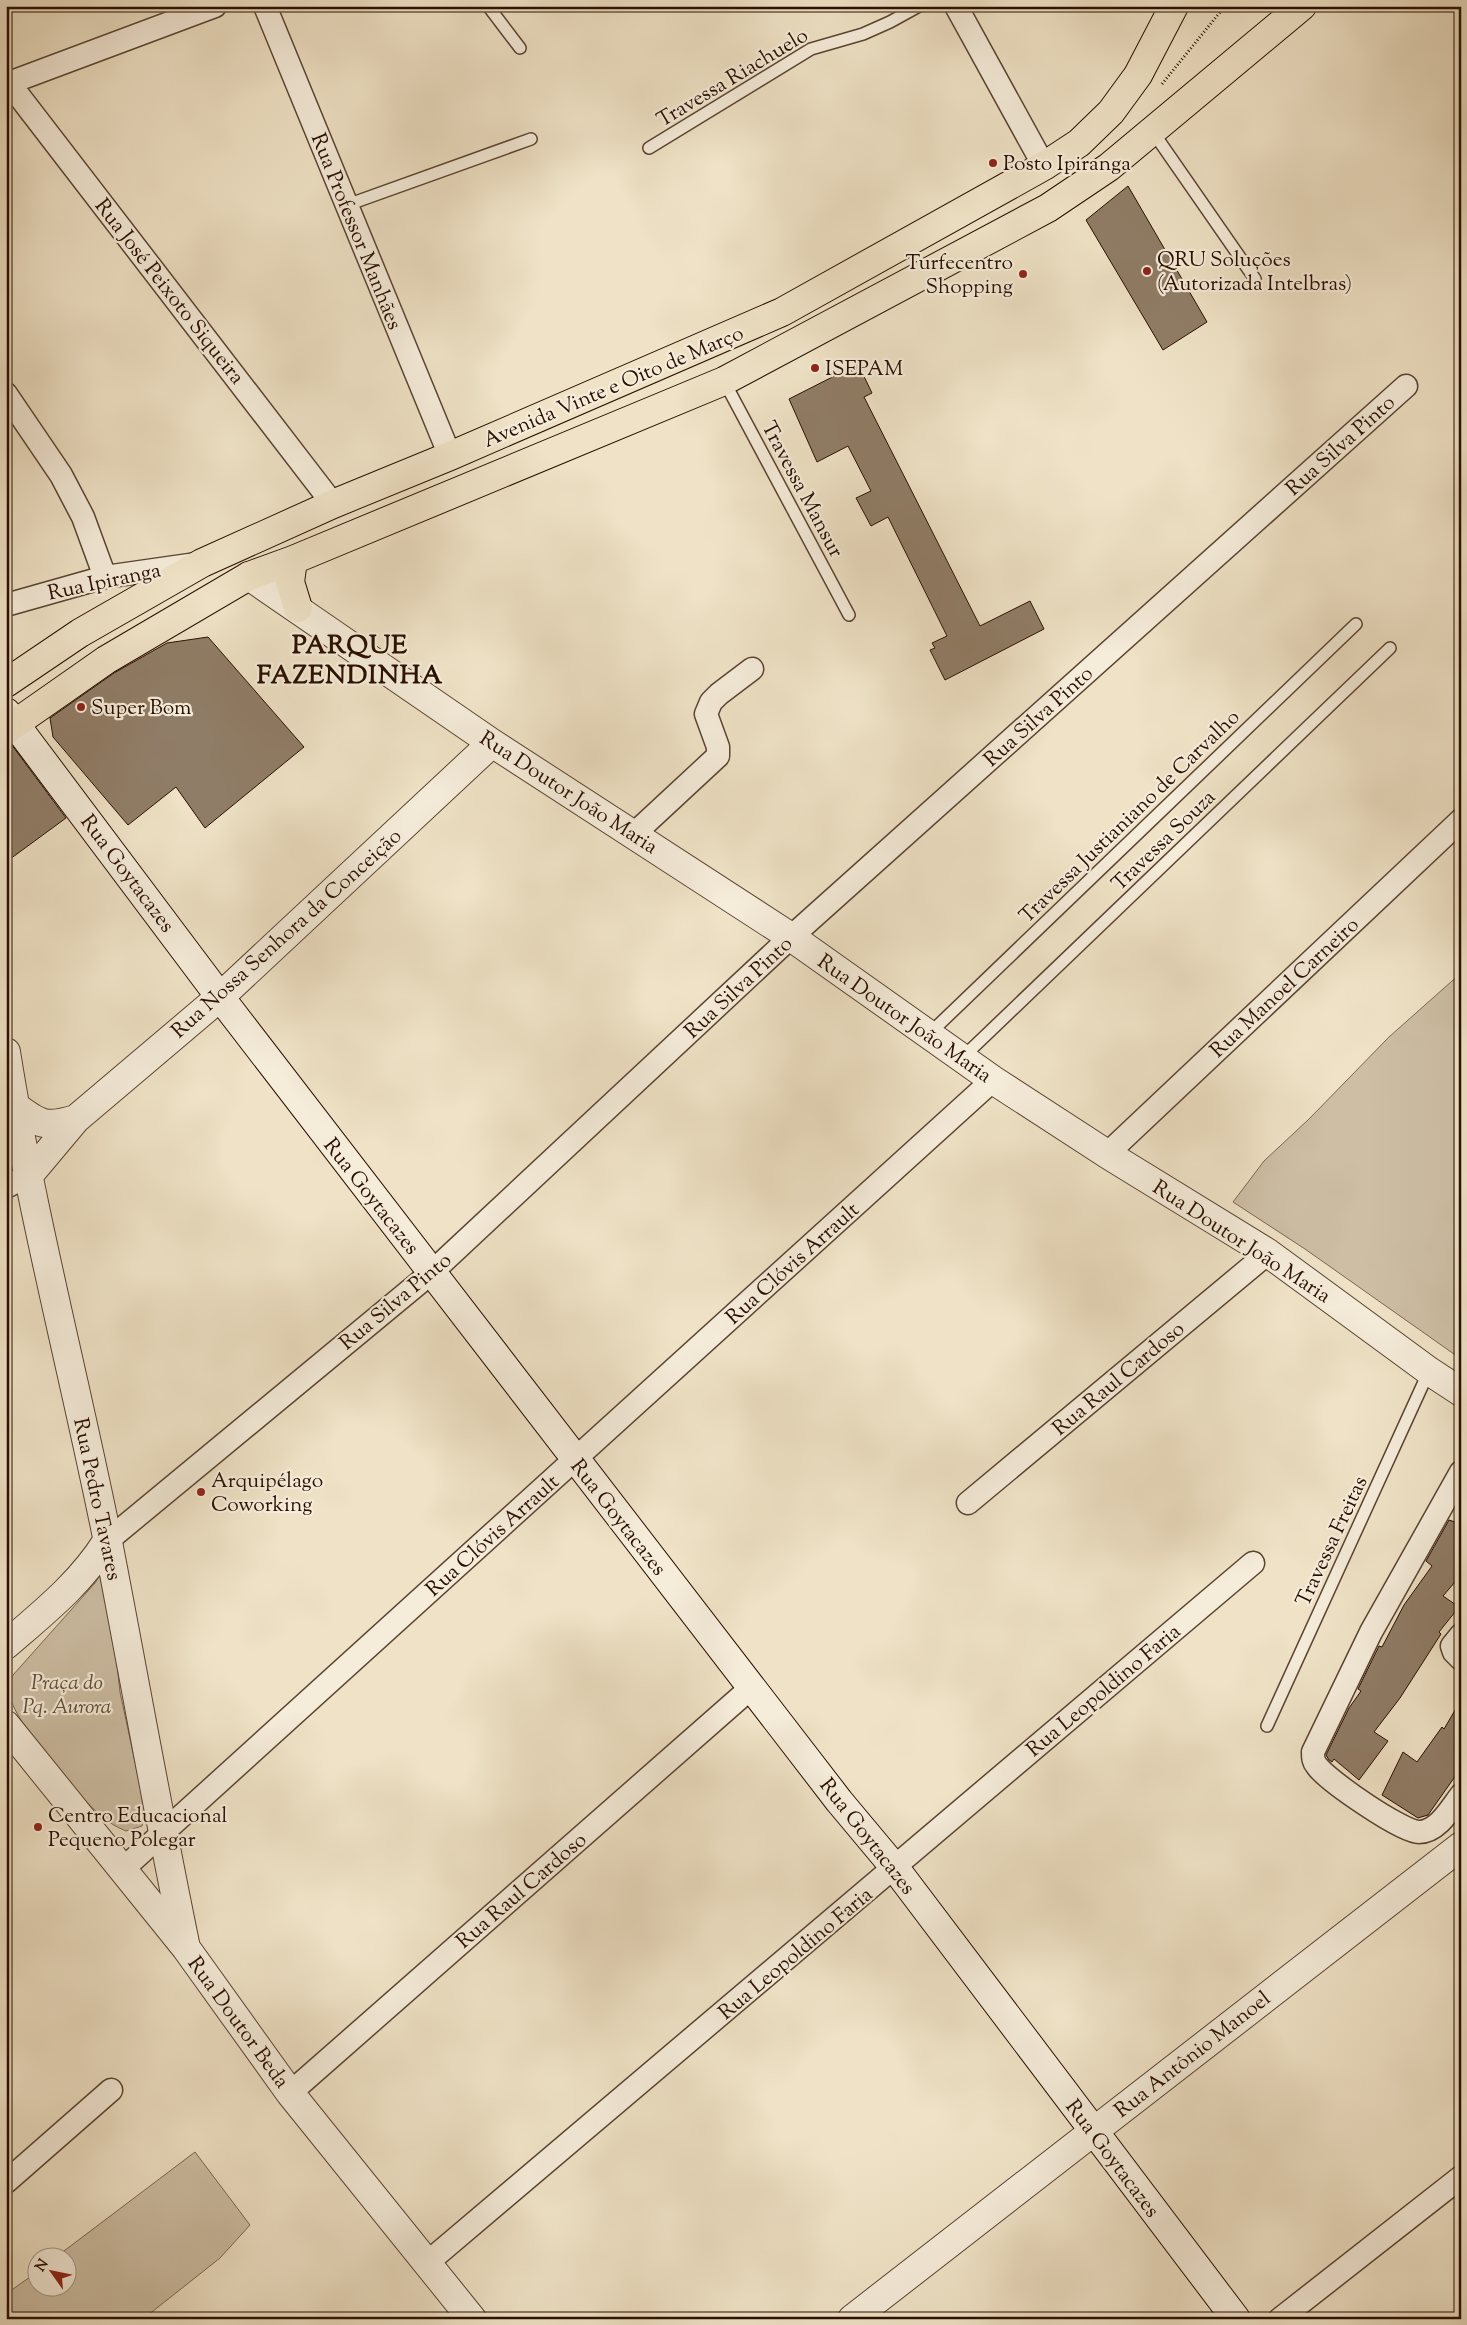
<svg xmlns="http://www.w3.org/2000/svg" width="1467" height="2325" font-family="'Sorts Mill Goudy',serif">
  <style>
    .green { fill: #cdbea4; stroke: #7b6652 }
    .building { fill: #907d67; stroke: #290f00 }
    .lines { fill: none; stroke-linecap: round; stroke-linejoin: round }
    .service-casing { stroke: #5a4432; stroke-width: 14 }
    .minor-casing { stroke: #5a4432; stroke-width: 25 }
    .tertiary-casing { stroke: #5a4432; stroke-width: 30 }
    .secondary-casing { stroke: #290f00; stroke-width: 30 }
    .primary-casing { stroke: #290f00; stroke-width: 30 }
    .path { stroke: #290f00; stroke-width: 3; stroke-dasharray: 1 2.5; stroke-linecap: butt }
    .service { stroke: #f5ecda; stroke-width: 11 }
    .minor { stroke: #f5ecda; stroke-width: 22 }
    .tertiary { stroke: #f5ecda; stroke-width: 28 }
    .secondary { stroke: #f5ecda; stroke-width: 28 }
    .primary { stroke: #efe2c6; stroke-width: 28 }
    .poi-dot { fill: #8f2418; stroke: #f5ecda; stroke-width: 2 }
    .labels { text-anchor: middle; stroke-width: 4.5; stroke-linejoin: round; paint-order: stroke }
    .street-label { font-size: 21px; fill: #290f00; stroke: #f5ecda }
    .poi-label { font-size: 21px; fill: #290f00; stroke: #f5ecda; text-anchor: start }
    .park-label { font-size: 21px; font-style: italic; fill: #624c39; stroke: #f5ecda }
    .district-label { font-size: 26px; font-weight: bold; letter-spacing: 1px; fill: #290f00; stroke: #f5ecda }
  </style>
  <rect width="100%" height="100%" fill="#efe2c6"/>
  <filter id="stains"><feTurbulence type="fractalNoise" baseFrequency=".004" numOctaves="4"/><feColorMatrix values="0 0 0 0 .2 0 0 0 0 .09 0 0 0 0 .02 0 0 0 .5 -.17"/></filter>
  <radialGradient id="worn" r=".72"><stop offset=".6" stop-color="#630" stop-opacity="0"/><stop offset="1" stop-color="#630" stop-opacity=".3"/></radialGradient>
  <path class="green" d="M 1461,973 L 1461,1359 L 1305,1249 L 1233,1202 L 1264,1161 L 1309,1119 L 1389,1037 Z
    M 106,1566 L 120,1692 L 145,1809 L 142,1826 L 126,1831 C 116,1827 108,1822 100,1815 C 80,1798 7,1715 9,1690 C 9,1685 12,1679 13,1675 L 95,1583 Z
    M 195,2152 L 250,2225 L 220,2258 L 143,2319 L 6,2319 L 6,2294 L 37,2272 L 38,2288 L 68,2288 L 68,2258 L 56,2257 Z"/>
  <path class="building" d="M 1128,186 L 1207,322 L 1163,350 L 1086,220 Z
    M 858,364 L 872,393 L 864,397 L 980,626 L 1030,601 L 1044,629 L 945,680 L 930,650 L 935,648 L 932,643 L 947,636 L 888,517 L 871,526 L 856,498 L 871,491 L 848,446 L 817,462 L 789,399 Z
    M 208,637 L 304,747 L 205,828 L 176,787 L 128,825 L 53,737 L 50,718 L 114,673 L 167,643 Z
    M 11,744 L 66,818 L 6,862 L 6,745 Z
    M 1449,1520 L 1461,1524 L 1461,1575 L 1443,1596 L 1459,1607 L 1439,1632 L 1441,1634 L 1400,1698 L 1374,1732 L 1388,1741 L 1359,1780 L 1334,1759 L 1332,1762 L 1329,1760 L 1326,1755 L 1349,1708 L 1361,1691 L 1358,1689 L 1379,1646 L 1382,1647 L 1404,1605 L 1432,1566 L 1426,1561 Z
    M 1461,1700 L 1461,1768 L 1428,1815 L 1418,1818 L 1382,1795 L 1403,1752 L 1417,1762 L 1442,1727 L 1444,1729 Z"/>
  <g class="lines">
    <g class="service-casing">
      <path id="service" d="M 488,6 L 520,48
        M 1153,132 L 1255,279
        M 649,148 L 811,49 L 863,34 L 890,22 L 919,6
        M 347,205 L 531,139
        M 724,381 L 849,615
        M 928,1035 L 1356,624
        M 961,1059 L 1390,648
        M 1267,1726 L 1429,1371"/>
    </g>
    <g class="minor-casing">
      <path id="minor" d="M 265,6 L 450,456
        M 956,6 L 1044,166
        M 6,79 L 333,504
        M 9,83 L 215,6
        M 6,394 L 61,475 L 83,517 L 105,577
        M 6,605 L 105,577 L 196,564
        M 634,834 L 718,756 L 718,747 L 706,714 L 711,702 L 719,694 L 752,669
        M 1107,1154 L 1461,820
        M 6,1187 L 29,1175
        M 1461,1472 L 1371,1632 L 1313,1752 C 1313,1758 1313,1761 1317,1766 C 1328,1781 1402,1832 1419,1832 C 1438,1832 1451,1808 1461,1795
        M 968,1503 L 1268,1253
        M 107,1541 L 431,1273 L 791,937 L 1406,386
        M 1461,1635 L 1452,1646 L 1454,1652 L 1461,1659
        M 123,1869 L 993,1080
        M 290,2093 L 752,1687
        M 6,2182 L 111,2090
        M 427,2263 L 1253,1563
        M 1280,2319 L 1461,2177"/>
    </g>
    <g class="tertiary-casing">
      <path id="tertiary" d="M 249,576 L 492,743 L 791,937 L 993,1080 L 1107,1154 L 1268,1253 L 1429,1371 L 1461,1392
        M 6,1052 C 32,1216 75,1378 108,1542 C 134,1677 158,1813 186,1948
        M 15,1106 C 40,1125 46,1128 76,1119
        M 29,1175 L 76,1119 L 220,997 L 492,743
        M 6,1645 C 43,1613 81,1583 107,1541
        M 6,1725 L 186,1948 L 290,2093 L 472,2319
        M 852,2319 L 1461,1846"/>
    </g>
    <g class="secondary-casing">
      <path id="secondary" d="M 6,712 L 220,997 L 839,1801 L 895,1868 L 1236,2319"/>
    </g>
    <g class="primary-casing">
      <path id="primary" d="M 293,560 L 290,582 L 298,608
        M 6,683 L 80,633 L 202,563 L 333,504 L 450,456 L 782,312 L 1044,166 L 1079,143 L 1111,112 L 1138,75 L 1174,6
        M 6,730 L 106,660 L 249,576 L 293,560 L 724,381 L 1048,208 L 1109,167 L 1302,6"/>
    </g>
    <path class="path" d="M 1162,84 L 1225,6"/>
    <use href="#service" class="service"/>
    <use href="#minor" class="minor"/>
    <use href="#tertiary" class="tertiary"/>
    <use href="#secondary" class="secondary"/>
    <use href="#primary" class="primary"/>
  </g>
  <g class="poi-dot">
    <circle cx="993" cy="163" r="5"/>
    <circle cx="1147" cy="271" r="5"/>
    <circle cx="1023" cy="274" r="5"/>
    <circle cx="815" cy="368" r="5"/>
    <circle cx="81" cy="707" r="5"/>
    <circle cx="201" cy="1492" r="5"/>
    <circle cx="38" cy="1827" r="5"/>
  </g>
  <g class="labels">
    <g class="street-label">
      <text transform="translate(732 77) rotate(-31)" y="7">Travessa Riachuelo</text>
      <text transform="translate(357 231) rotate(68)" y="7">Rua Professor Manhães</text>
      <text transform="translate(170 291) rotate(52)" y="7">Rua José Peixoto Siqueira</text>
      <text transform="translate(613 386) rotate(-23)" y="7">Avenida Vinte e Oito de Março</text>
      <text transform="translate(1340 445) rotate(-42)" y="7">Rua Silva Pinto</text>
      <text transform="translate(803 489) rotate(62)" y="7">Travessa Mansur</text>
      <text transform="translate(104 581) rotate(-12)" y="7">Rua Ipiranga</text>
      <text transform="translate(1038 716) rotate(-42)" y="7">Rua Silva Pinto</text>
      <text transform="translate(569 792) rotate(33)" y="7">Rua Doutor João Maria</text>
      <text transform="translate(1129 816) rotate(-44)" y="7">Travessa Justianiano de Carvalho</text>
      <text transform="translate(1163 840) rotate(-44)" y="7">Travessa Souza</text>
      <text transform="translate(128 873) rotate(53)" y="7">Rua Goytacazes</text>
      <text transform="translate(286 933) rotate(-42)" y="7">Rua Nossa Senhora da Conceição</text>
      <text transform="translate(738 987) rotate(-43)" y="7">Rua Silva Pinto</text>
      <text transform="translate(1284 987) rotate(-43)" y="7">Rua Manoel Carneiro</text>
      <text transform="translate(905 1018) rotate(35)" y="7">Rua Doutor João Maria</text>
      <text transform="translate(372 1196) rotate(52)" y="7">Rua Goytacazes</text>
      <text transform="translate(1242 1241) rotate(33)" y="7">Rua Doutor João Maria</text>
      <text transform="translate(792 1263) rotate(-42)" y="7">Rua Clóvis Arrault</text>
      <text transform="translate(395 1301) rotate(-40)" y="7">Rua Silva Pinto</text>
      <text transform="translate(1118 1378) rotate(-40)" y="7">Rua Raul Cardoso</text>
      <text transform="translate(98 1499) rotate(78)" y="7">Rua Pedro Tavares</text>
      <text transform="translate(619 1517) rotate(52)" y="7">Rua Goytacazes</text>
      <text transform="translate(492 1535) rotate(-42)" y="7">Rua Clóvis Arrault</text>
      <text transform="translate(1331 1541) rotate(-65)" y="7">Travessa Freitas</text>
      <text transform="translate(1103 1690) rotate(-40)" y="7">Rua Leopoldino Faria</text>
      <text transform="translate(868 1836) rotate(52)" y="7">Rua Goytacazes</text>
      <text transform="translate(521 1890) rotate(-41)" y="7">Rua Raul Cardoso</text>
      <text transform="translate(795 1953) rotate(-40)" y="7">Rua Leopoldino Faria</text>
      <text transform="translate(239 2022) rotate(54)" y="7">Rua Doutor Beda</text>
      <text transform="translate(1192 2054) rotate(-38)" y="7">Rua Antônio Manoel</text>
      <text transform="translate(1113 2158) rotate(53)" y="7">Rua Goytacazes</text>
    </g>
    <g class="poi-label">
      <text x="1003" y="170">Posto Ipiranga</text>
      <text x="1157" y="266">QRU Soluções<tspan x="1157" dy="24">(Autorizada Intelbras)</tspan></text>
      <text x="1013" y="269" text-anchor="end">Turfecentro<tspan x="1013" dy="24">Shopping</tspan></text>
      <text x="825" y="375">ISEPAM</text>
      <text x="91" y="714">Super Bom</text>
      <text x="211" y="1487">Arquipélago<tspan x="211" dy="24">Coworking</tspan></text>
      <text x="48" y="1822">Centro Educacional<tspan x="48" dy="24">Pequeno Polegar</tspan></text>
    </g>
    <g class="park-label">
      <text x="67" y="1689">Praça do<tspan x="67" dy="24">Pq. Aurora</tspan></text>
    </g>
    <g class="district-label">
      <text x="350" y="653">PARQUE<tspan x="350" dy="30">FAZENDINHA</tspan></text>
    </g>
  </g>
  <rect width="1467" height="2325" fill="none" stroke="#efe2c6" stroke-width="25"/>
  <rect x="8" y="8" width="1452" height="2310" fill="none" stroke="#290f00" stroke-width="2.5"/>
  <rect x="12" y="12" width="1442" height="2300" fill="none" stroke="#290f00"/>
  <g transform="translate(52 2272) rotate(303)"><circle r="24" fill="#f5ecda" stroke="#a39483"/>
  <path d="M0-4L9 19L0 12L-9 19Z" fill="#8f2418"/>
  <text y="-8" font-size="14" font-weight="bold" text-anchor="middle" fill="#290f00">N</text>
  </g>
  <rect width="100%" height="100%" filter="url(#stains)"/>
  <rect width="100%" height="100%" fill="url(#worn)"/>
</svg>
